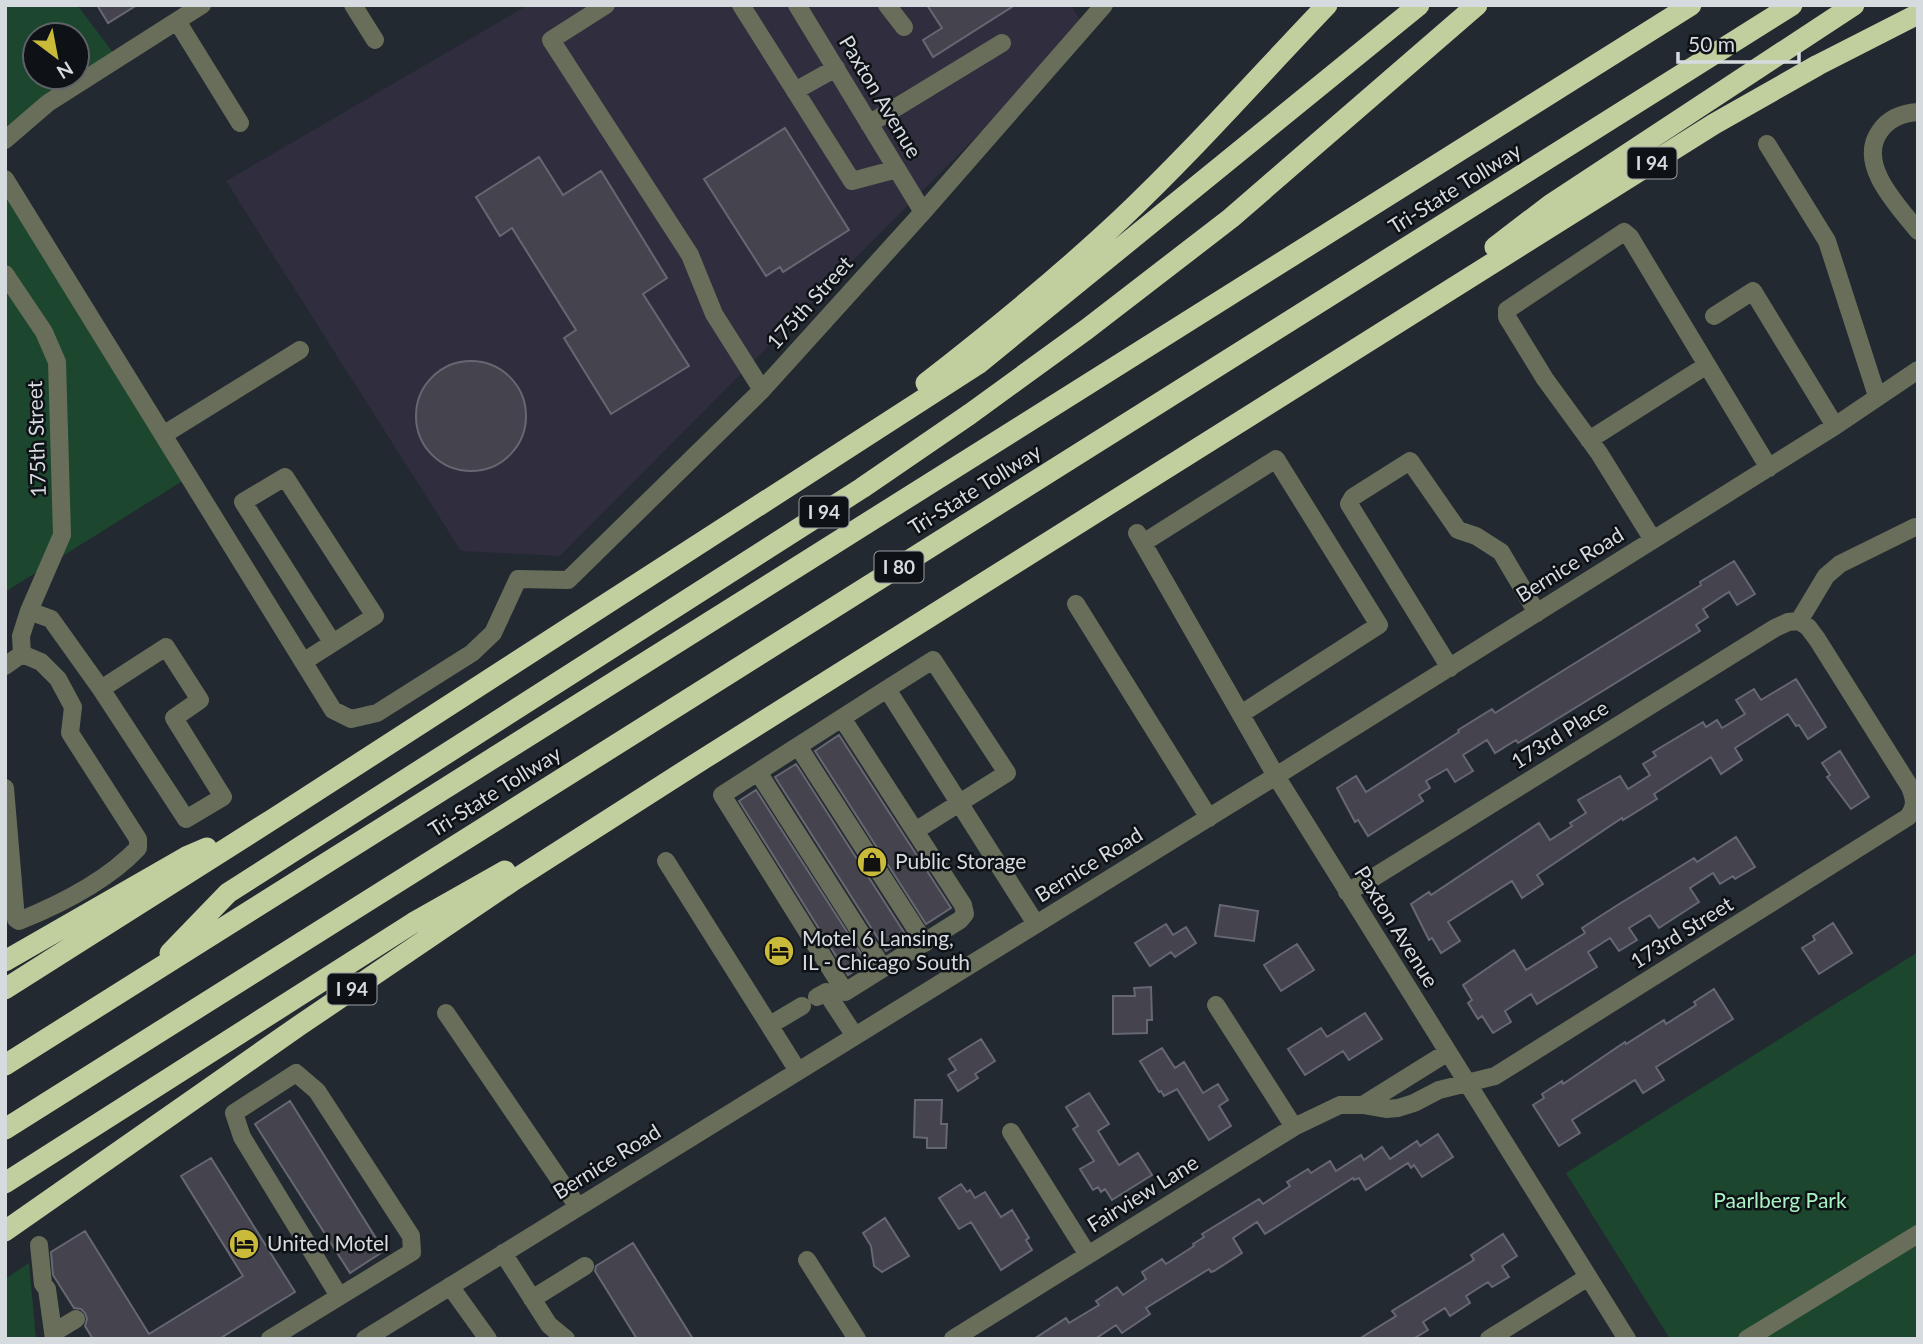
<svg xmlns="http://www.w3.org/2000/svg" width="1923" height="1344" font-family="Lato,sans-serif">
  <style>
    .industrial { fill: #302d3e }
    .green { fill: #1c462d; fill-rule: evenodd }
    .building { fill: #44434e; stroke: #676772; stroke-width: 2 }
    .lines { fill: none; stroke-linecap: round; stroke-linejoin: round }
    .minor { stroke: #686e5a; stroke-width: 18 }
    .highway { stroke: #c1cf9e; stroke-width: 21 }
    .labels { text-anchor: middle; stroke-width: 5; stroke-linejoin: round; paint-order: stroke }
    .shield { fill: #0e1115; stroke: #9a9ea3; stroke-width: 2 }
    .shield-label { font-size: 19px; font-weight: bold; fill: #d6dbe0 }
    .street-label { font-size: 21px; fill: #d6dbe0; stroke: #0e1115 }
    .poi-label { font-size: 21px; fill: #d6dbe0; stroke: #0e1115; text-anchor: start }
    .park-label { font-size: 21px; fill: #aaf3c4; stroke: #0e1115 }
  </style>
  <rect width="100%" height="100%" fill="#222931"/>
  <path class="industrial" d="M 528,5 L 1071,5 L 1084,28 L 560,556 L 461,551 L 226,181 Z"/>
  <path class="green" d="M 5,5 L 77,5 L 118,59 L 5,142 ZM 35,35 L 77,35 L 77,77 L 35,77 Z
    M 5,179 L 189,477 L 5,592 Z
    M 1918,952 L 1918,1339 L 1670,1339 L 1566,1173 Z
    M 29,1263 L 36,1339 L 5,1339 L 5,1279 Z"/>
  <path class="building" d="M 97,5 L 137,5 L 108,23 Z
    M 927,5 L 1015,5 L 933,57 L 923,40 L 942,28 Z
    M 785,128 L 849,230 L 783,272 L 780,267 L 766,276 L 704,179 Z
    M 539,157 L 563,195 L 601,171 L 667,278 L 643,294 L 689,366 L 611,414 L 564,338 L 576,330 L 512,228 L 500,236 L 476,197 Z
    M416 416a55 55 0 1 1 110 0a55 55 0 1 1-110 0Z
    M 1734,561 L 1755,594 L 1737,605 L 1729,592 L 1703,609 L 1708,617 L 1696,625 L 1700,631 L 1518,743 L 1516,740 L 1495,753 L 1487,740 L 1463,755 L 1473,771 L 1455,782 L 1447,769 L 1426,781 L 1430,788 L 1419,795 L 1423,801 L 1368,836 L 1358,820 L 1355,822 L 1337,788 L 1356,776 L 1366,792 L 1459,732 L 1458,730 L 1492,709 L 1495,713 L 1572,665 L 1701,585 L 1700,582 Z
    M 1796,679 L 1826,727 L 1808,739 L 1799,725 L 1796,726 L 1788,714 L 1735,748 L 1742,760 L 1721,774 L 1711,757 L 1654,794 L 1657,799 L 1623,820 L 1622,818 L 1537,875 L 1543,884 L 1522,898 L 1512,881 L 1448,922 L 1460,941 L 1441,953 L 1432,938 L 1429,940 L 1411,904 L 1429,892 L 1431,895 L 1539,823 L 1550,840 L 1572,826 L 1570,823 L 1586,813 L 1578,800 L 1620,776 L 1628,789 L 1650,775 L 1643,764 L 1656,756 L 1653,752 L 1703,722 L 1706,727 L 1717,720 L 1722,728 L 1745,714 L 1736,700 L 1754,689 L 1761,700 Z
    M 839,735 L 951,908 L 926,924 L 815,751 Z
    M 1840,751 L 1869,797 L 1851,809 L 1827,777 L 1830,775 L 1822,763 Z
    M 796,764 L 907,937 L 886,951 L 775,777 Z
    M 756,790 L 867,963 L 848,975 L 739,801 Z
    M 1736,837 L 1755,867 L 1735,879 L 1733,876 L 1720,884 L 1713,873 L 1690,888 L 1699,902 L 1659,928 L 1650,915 L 1629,928 L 1637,940 L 1619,951 L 1610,938 L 1588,952 L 1597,967 L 1537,1004 L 1531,994 L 1505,1011 L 1511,1022 L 1493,1033 L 1482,1016 L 1478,1019 L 1468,1003 L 1472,1000 L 1463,985 L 1514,950 L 1526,970 L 1585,933 L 1582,928 L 1616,906 L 1694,858 L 1697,862 Z
    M 1220,905 L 1258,911 L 1254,941 L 1215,936 Z
    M 1833,923 L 1852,953 L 1819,974 L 1802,948 L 1815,940 L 1813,936 Z
    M 1166,924 L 1173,935 L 1186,927 L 1196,943 L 1175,957 L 1171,952 L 1150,966 L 1135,943 Z
    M 1297,944 L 1314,970 L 1281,991 L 1264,965 Z
    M 1151,987 L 1152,1020 L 1147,1020 L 1147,1033 L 1113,1034 L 1113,996 L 1135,996 L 1134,988 Z
    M 1714,989 L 1733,1019 L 1656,1067 L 1664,1080 L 1643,1093 L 1635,1080 L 1572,1120 L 1580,1133 L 1559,1146 L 1533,1105 L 1544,1098 L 1542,1094 L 1562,1081 L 1563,1084 L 1625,1042 L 1626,1044 L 1664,1020 L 1666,1024 L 1696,1005 L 1694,1002 Z
    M 1365,1013 L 1382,1039 L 1349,1060 L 1343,1051 L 1305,1075 L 1288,1049 L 1321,1028 L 1327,1037 Z
    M 981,1039 L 995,1061 L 975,1074 L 978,1078 L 958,1091 L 948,1075 L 956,1070 L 949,1059 Z
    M 1162,1048 L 1175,1068 L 1184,1062 L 1203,1093 L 1218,1084 L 1228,1100 L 1219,1106 L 1231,1126 L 1209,1140 L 1177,1089 L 1164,1096 L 1161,1091 L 1159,1092 L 1140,1061 Z
    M 1089,1093 L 1109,1124 L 1098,1131 L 1119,1165 L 1138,1153 L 1152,1175 L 1112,1200 L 1105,1189 L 1101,1192 L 1098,1187 L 1093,1190 L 1080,1169 L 1094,1161 L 1073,1129 L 1078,1126 L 1066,1107 Z
    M 915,1100 L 942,1100 L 941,1124 L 947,1124 L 946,1148 L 927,1148 L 927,1138 L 914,1137 Z
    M 290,1101 L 384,1251 L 350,1273 L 255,1124 Z
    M 1438,1134 L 1453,1157 L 1422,1177 L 1414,1165 L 1411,1168 L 1408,1163 L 1366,1190 L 1359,1178 L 1354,1180 L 1353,1178 L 1265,1234 L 1257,1222 L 1233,1238 L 1242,1253 L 1214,1271 L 1211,1272 L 1209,1269 L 1146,1308 L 1150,1314 L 1122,1333 L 1116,1325 L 1095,1339 L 1034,1339 L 1066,1318 L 1069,1323 L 1099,1305 L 1096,1301 L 1117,1287 L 1123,1295 L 1146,1279 L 1142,1272 L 1162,1259 L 1166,1264 L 1194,1246 L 1193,1244 L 1204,1237 L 1202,1234 L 1259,1199 L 1263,1204 L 1290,1186 L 1287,1182 L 1308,1169 L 1311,1173 L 1330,1161 L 1336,1171 L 1361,1155 L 1364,1160 L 1382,1147 L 1390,1159 L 1417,1141 L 1420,1146 Z
    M 211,1158 L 295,1292 L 219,1339 L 93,1339 L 85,1326 L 87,1319 L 85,1313 L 81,1309 L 74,1308 L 53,1275 L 51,1252 L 85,1231 L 149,1334 L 243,1276 L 181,1176 Z
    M 961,1184 L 967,1192 L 970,1190 L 975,1198 L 985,1192 L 1001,1217 L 1012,1210 L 1029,1238 L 1026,1240 L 1032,1250 L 1001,1270 L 971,1222 L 959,1229 L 939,1198 Z
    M 885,1218 L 909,1256 L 882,1272 L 874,1266 L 871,1246 L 863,1233 Z
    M 1503,1234 L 1517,1256 L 1502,1266 L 1509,1277 L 1492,1287 L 1488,1282 L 1466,1296 L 1470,1303 L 1450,1316 L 1445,1308 L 1423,1322 L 1428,1330 L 1413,1339 L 1359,1339 L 1396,1316 L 1392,1311 L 1474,1260 L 1471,1255 Z
    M 633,1243 L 693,1339 L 637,1339 L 595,1271 L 596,1266 Z"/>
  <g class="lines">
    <path class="minor" d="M 353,5 L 375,40
      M 606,5 L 551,40 L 690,255 L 714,314 L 762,390
      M 741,5 L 852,181 L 897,169
      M 797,5 L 923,212
      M 887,5 L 904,27
      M 177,21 L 240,123
      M 795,91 L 836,68
      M 1918,112 C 1903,113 1889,118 1880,131 C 1856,164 1898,206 1918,231
      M 869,124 L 1002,43
      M 5,140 L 48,103 L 202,5
      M 1767,144 L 1827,241 L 1877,396
      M 5,179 L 333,710 L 351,719 L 377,713 L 472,653 L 493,633 L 518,579 L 568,580 L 762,390 L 923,212 L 1104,5
      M 5,274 L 44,332 L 57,362 L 62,535 L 29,611 L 21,636 L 22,654
      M 1714,316 L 1753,291 L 1835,426
      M 163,435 L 300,350
      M 1589,440 L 1707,365
      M 1137,533 L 1276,776 L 1627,1339
      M 1653,540 L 1599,453 L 1545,379 L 1507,317 L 1507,310 L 1624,232 L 1630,237 L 1769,468
      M 1143,543 L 1276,459 L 1379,625 L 1241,714
      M 1076,604 L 1209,818
      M 29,611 L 51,619 L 101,689
      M 1799,621 L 1826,576 L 1840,564 L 1915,527
      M 166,647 L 200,700 L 174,718 L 223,797 L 186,819 L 101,689 Z
      M 303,662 L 375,616 L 285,477 L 243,502 L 332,642
      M 5,666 L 22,654
      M 1450,668 L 1349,504 L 1353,497 L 1410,461 L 1458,530 L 1476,536 L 1501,552 L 1537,613
      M 887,689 L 933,660 L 1007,773 L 915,831 L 963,905 L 965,914 L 960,920 L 845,992 L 722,795 L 887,689 L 1036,924
      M 842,718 L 915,831
      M 798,746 L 925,943
      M 758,772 L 883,968
      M 5,788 L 16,919 L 19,921 C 61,904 107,881 138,848 L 138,839 L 70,733 L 73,707 L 58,679 L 41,662 L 22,654
      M 666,861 L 798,1071
      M 1347,892 L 1371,879 L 1775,628 L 1788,622 L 1799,621
      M 817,997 L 826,992 L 855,1036
      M 1216,1005 L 1294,1127
      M 446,1013 L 578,1207
      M 770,1025 L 802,1006
      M 1363,1105 L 1448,1052
      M 1011,1132 L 1088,1255
      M 39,1245 L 43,1284 L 47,1289 L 54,1339
      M 503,1253 L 549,1325 L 566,1339
      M 807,1260 L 857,1339
      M 450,1286 L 488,1339
      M 532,1299 L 585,1266
      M 53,1333 L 76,1319
      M 270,1339 L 412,1252 L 411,1236 L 317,1091 L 296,1073 L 234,1113 L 242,1137 L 339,1296
      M 365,1339 L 1276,776 L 1835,426 L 1918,370
      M 953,1339 L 1294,1127 L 1340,1105 L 1363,1105 L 1386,1109 L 1398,1108 L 1414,1103 L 1439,1090 L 1495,1076 L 1908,817 C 1916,806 1915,800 1910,787 L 1817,639 L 1808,627 L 1799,621
      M 1489,1339 L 1588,1277
      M 1747,1339 L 1918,1234"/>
    <path class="highway" d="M 1495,247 L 1550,205 L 1854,5
      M 926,383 C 993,331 1059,277 1121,219 C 1193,151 1258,77 1327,5
      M 170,953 L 228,893 L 862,488 L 970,414 L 1087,329 L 1231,218 L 1477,5
      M 5,961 L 186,857 L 207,848
      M 5,989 L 273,819 L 978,364 L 1419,5
      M 5,1065 L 1691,5
      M 5,1129 L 1792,5
      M 5,1183 L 413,923 L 505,871
      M 5,1231 L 300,1025 L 511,882 L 705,758 L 1714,124 L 1818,65 L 1918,14"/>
  </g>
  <defs>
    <g id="shop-disc" transform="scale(1.575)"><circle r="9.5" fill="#caba3a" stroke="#0e1115"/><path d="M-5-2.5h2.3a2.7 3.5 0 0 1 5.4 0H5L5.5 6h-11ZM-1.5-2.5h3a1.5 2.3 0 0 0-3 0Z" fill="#111"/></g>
    <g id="hotel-disc" transform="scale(1.575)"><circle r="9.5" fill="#caba3a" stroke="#0e1115"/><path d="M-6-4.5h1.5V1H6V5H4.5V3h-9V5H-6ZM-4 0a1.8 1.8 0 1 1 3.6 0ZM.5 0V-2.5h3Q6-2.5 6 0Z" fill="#111"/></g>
  </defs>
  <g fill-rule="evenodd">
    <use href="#shop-disc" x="872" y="862"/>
    <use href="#hotel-disc" x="779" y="951"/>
    <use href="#hotel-disc" x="244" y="1244"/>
  </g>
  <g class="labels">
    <g class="shield">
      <rect x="1627.5" y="147.5" width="49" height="31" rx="5"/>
      <rect x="799.5" y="496.5" width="49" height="31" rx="5"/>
      <rect x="874.5" y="551.5" width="49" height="31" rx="5"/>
      <rect x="327.5" y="973.5" width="49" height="31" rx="5"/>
    </g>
    <g class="shield-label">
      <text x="1652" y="170">I 94</text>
      <text x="824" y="519">I 94</text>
      <text x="899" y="574">I 80</text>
      <text x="352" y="996">I 94</text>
    </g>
    <g class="street-label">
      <text transform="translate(880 97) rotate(59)" y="7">Paxton Avenue</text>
      <text transform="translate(1455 189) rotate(-32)" y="7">Tri-State Tollway</text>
      <text transform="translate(810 303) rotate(-48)" y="7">175th Street</text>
      <text transform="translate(37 439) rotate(-92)" y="7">175th Street</text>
      <text transform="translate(975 490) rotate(-32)" y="7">Tri-State Tollway</text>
      <text transform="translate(1570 565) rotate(-32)" y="7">Bernice Road</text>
      <text transform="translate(1560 735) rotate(-32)" y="7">173rd Place</text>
      <text transform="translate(495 792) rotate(-32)" y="7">Tri-State Tollway</text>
      <text transform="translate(1089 865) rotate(-32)" y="7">Bernice Road</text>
      <text transform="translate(1396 927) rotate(58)" y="7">Paxton Avenue</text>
      <text transform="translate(1682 933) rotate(-32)" y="7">173rd Street</text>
      <text transform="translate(607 1162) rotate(-32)" y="7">Bernice Road</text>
      <text transform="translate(1143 1194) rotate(-32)" y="7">Fairview Lane</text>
    </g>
    <g class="poi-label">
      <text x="895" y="869">Public Storage</text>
      <text x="802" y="946">Motel 6 Lansing,<tspan x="802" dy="24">IL - Chicago South</tspan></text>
      <text x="267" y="1251">United Motel</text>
    </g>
    <g class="park-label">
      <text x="1780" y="1208">Paarlberg Park</text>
    </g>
  </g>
  <rect width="1923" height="1344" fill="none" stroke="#d6dbe0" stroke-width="14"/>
  <g transform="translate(56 56) rotate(148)"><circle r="33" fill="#0e1115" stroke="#5e6266" stroke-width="2"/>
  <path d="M0-5L12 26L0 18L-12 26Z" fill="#caba3a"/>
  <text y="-10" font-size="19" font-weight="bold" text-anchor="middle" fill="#d6dbe0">N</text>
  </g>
  <path d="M1678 52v10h121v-10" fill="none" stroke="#d6dbe0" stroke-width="3.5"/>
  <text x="1688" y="52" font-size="21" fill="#d6dbe0" stroke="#0e1115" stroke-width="5" paint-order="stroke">50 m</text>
</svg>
